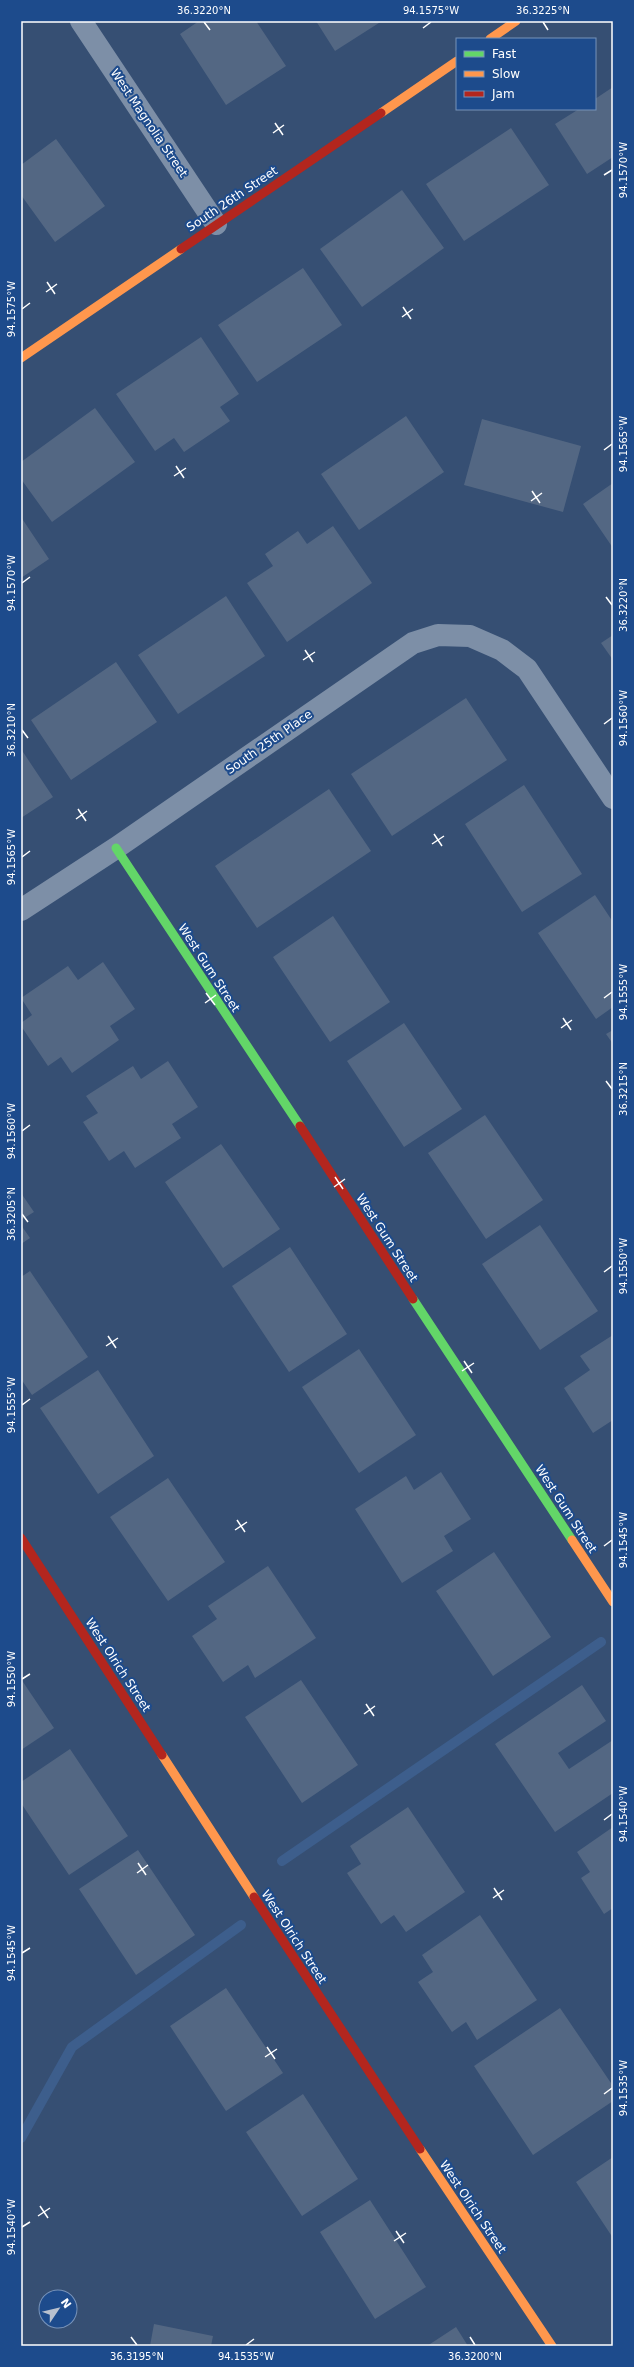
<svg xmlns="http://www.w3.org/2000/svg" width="634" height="2367" font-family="'DejaVu Sans',sans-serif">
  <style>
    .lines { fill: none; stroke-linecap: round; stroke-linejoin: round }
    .stream { stroke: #3d5e8c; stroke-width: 10 }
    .building { fill: #536783 }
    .street { stroke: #7d8fa7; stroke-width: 22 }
    .fast { stroke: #63d668; stroke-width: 9 }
    .slow { stroke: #ff974d; stroke-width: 9 }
    .jam { stroke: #b3261e; stroke-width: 9 }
    .ticks { fill: none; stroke: #fff; stroke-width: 1.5 }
    .labels { text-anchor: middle; stroke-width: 4; stroke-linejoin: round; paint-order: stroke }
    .street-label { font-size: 12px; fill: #fff; stroke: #1d4b8c }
    .neatline { fill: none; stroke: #fff; stroke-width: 1.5 }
    .ticks-label { font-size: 10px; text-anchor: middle; fill: #fff }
  </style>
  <rect width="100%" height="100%" fill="#364f73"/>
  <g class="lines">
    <path class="stream" d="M 282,1861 L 601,1642
      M 21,2138 L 72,2047 L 241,1925"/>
  </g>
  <path class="building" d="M 199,21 L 256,21 L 286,66 L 226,105 L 180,34 Z
    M 316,21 L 382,21 L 335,51 Z
    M 613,87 L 613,157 L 587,174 L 555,124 L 579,109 L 595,109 L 595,99 Z
    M 511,128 L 549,185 L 464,241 L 426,184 Z
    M 56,139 L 105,206 L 55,242 L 21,195 L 21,165 Z
    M 402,190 L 444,248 L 362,307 L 320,249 Z
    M 303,268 L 342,325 L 257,382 L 218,325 Z
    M 201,337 L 239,394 L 220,407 L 230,421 L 184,452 L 174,438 L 155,451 L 116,394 Z
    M 95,408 L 135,462 L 52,522 L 21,479 L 21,462 Z
    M 406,416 L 444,472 L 359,530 L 321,474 Z
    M 482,419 L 581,446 L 563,512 L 464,485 Z
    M 613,483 L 613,548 L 583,504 Z
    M 21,517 L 49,559 L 21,578 Z
    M 333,526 L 372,583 L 287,642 L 247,583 L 273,566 L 265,554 L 298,531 L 307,544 Z
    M 226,596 L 265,656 L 178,714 L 138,655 Z
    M 613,635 L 613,660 L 601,643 Z
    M 116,662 L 157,722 L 71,780 L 31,720 Z
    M 466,698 L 507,760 L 392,836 L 351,774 Z
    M 21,749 L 53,797 L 21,818 Z
    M 524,785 L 582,874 L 522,912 L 465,824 Z
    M 329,789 L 371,851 L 257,928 L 215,866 Z
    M 595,895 L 613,922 L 613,1007 L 596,1019 L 538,933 Z
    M 333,916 L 390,1002 L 330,1042 L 273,957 Z
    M 103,962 L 135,1009 L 110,1026 L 119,1040 L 72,1073 L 61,1057 L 48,1066 L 21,1026 L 21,1023 L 32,1015 L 21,998 L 68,966 L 78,980 Z
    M 404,1023 L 462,1109 L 404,1147 L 347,1061 Z
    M 613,1030 L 613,1044 L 606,1034 Z
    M 168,1061 L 198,1107 L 172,1124 L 181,1138 L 135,1168 L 124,1151 L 109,1161 L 83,1122 L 98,1113 L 86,1096 L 133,1066 L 141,1079 Z
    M 485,1115 L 543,1200 L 486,1239 L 428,1153 Z
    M 221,1144 L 280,1229 L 223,1268 L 165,1182 Z
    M 21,1193 L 34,1212 L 21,1220 Z
    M 21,1225 L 30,1238 L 21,1244 Z
    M 540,1225 L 598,1311 L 540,1350 L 482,1264 Z
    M 290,1247 L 347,1334 L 289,1372 L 232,1286 Z
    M 30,1271 L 88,1357 L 32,1395 L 21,1379 L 21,1277 Z
    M 613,1335 L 613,1420 L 593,1433 L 564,1388 L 590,1370 L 580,1356 Z
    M 359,1349 L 416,1435 L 359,1473 L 302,1387 Z
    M 98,1370 L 154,1456 L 98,1494 L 40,1408 Z
    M 441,1472 L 471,1519 L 444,1536 L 453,1551 L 402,1583 L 355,1509 L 406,1476 L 414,1490 Z
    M 168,1478 L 225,1562 L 168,1601 L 110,1517 Z
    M 494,1552 L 551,1637 L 493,1676 L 436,1591 Z
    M 268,1566 L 316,1638 L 255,1678 L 248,1665 L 223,1682 L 192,1636 L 217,1619 L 208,1606 Z
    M 21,1679 L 54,1728 L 21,1750 Z
    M 301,1680 L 358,1765 L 302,1803 L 245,1717 Z
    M 582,1685 L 606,1721 L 558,1753 L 569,1769 L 613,1740 L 613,1793 L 555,1832 L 495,1744 Z
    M 70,1749 L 128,1836 L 69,1875 L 21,1803 L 21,1782 Z
    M 408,1807 L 465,1892 L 406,1932 L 394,1915 L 381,1924 L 347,1873 L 361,1864 L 350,1846 Z
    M 613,1827 L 613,1908 L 604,1914 L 581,1878 L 590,1872 L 577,1852 Z
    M 138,1850 L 195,1935 L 136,1975 L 79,1889 Z
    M 480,1915 L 537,2000 L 477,2040 L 466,2022 L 452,2032 L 418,1982 L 433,1972 L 422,1955 Z
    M 226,1988 L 283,2073 L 226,2111 L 170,2026 Z
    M 560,2008 L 613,2086 L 613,2101 L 533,2155 L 474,2066 Z
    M 303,2094 L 358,2179 L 302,2216 L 246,2132 Z
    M 613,2157 L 613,2238 L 576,2182 Z
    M 370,2200 L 426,2287 L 375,2319 L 320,2232 Z
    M 154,2324 L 213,2336 L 211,2346 L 150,2346 Z
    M 456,2327 L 468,2346 L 427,2346 Z"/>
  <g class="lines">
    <path class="street" d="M 81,21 L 216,224
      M 21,910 L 116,848 L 413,643 L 438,635 L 470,636 L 502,650 L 527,669 L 613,798"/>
    <path class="fast" d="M 116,848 L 300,1126
      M 413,1299 L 572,1540"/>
    <path class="slow" d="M 490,39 L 516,21
      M 381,113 L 457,61
      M 21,358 L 181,249
      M 572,1540 L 613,1602
      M 162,1755 L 254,1897
      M 420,2149 L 552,2346"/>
    <path class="jam" d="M 181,249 L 381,113
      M 300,1126 L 413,1299
      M 21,1538 L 162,1755
      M 254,1897 L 420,2149"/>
  </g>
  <path class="ticks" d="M 204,22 L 210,30M 543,22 L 548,30M 423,28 L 431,22M 275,123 L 283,135M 273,133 L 284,125M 604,175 L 612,170M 47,282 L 55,294M 46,292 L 57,284M 403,307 L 411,319M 22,309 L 30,303M 402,317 L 413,309M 604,450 L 612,444M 176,466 L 184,478M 174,476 L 186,468M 532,491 L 540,503M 531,501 L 542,493M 22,583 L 30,577M 606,597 L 612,605M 305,650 L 313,662M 303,660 L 315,652M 604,724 L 612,718M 22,730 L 28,738M 78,809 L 86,821M 76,819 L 87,811M 434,834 L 442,846M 432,844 L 444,836M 22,857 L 30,851M 206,993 L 215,1005M 604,998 L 612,992M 205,1003 L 216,995M 563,1018 L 571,1030M 561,1028 L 572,1020M 606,1081 L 612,1089M 22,1131 L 30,1125M 335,1177 L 343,1189M 334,1187 L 345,1179M 22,1214 L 28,1222M 604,1272 L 612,1266M 108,1336 L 116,1348M 106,1346 L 118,1338M 464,1361 L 472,1373M 462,1371 L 474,1363M 22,1405 L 30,1399M 237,1520 L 245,1532M 235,1530 L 247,1522M 604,1546 L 612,1540M 22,1679 L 30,1674M 366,1704 L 374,1716M 364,1714 L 375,1706M 604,1820 L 612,1814M 138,1863 L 146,1875M 137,1873 L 148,1865M 494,1888 L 502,1900M 493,1898 L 504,1890M 22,1953 L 30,1948M 267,2047 L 275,2059M 265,2057 L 277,2049M 604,2094 L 612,2088M 40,2206 L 48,2218M 38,2216 L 50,2208M 22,2227 L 30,2222M 396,2231 L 404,2243M 394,2241 L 406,2233M 131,2337 L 137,2345M 470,2337 L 475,2345M 246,2345 L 254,2339"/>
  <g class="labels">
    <g class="street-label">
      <text transform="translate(149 123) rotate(56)" y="4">West Magnolia Street</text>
      <text transform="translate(232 199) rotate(-34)" y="4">South 26th Street</text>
      <text transform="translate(269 742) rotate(-35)" y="4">South 25th Place</text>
      <text transform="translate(209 968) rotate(57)" y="4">West Gum Street</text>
      <text transform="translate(387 1238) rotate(57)" y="4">West Gum Street</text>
      <text transform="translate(566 1509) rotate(57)" y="4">West Gum Street</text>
      <text transform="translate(118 1665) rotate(57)" y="4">West Olrich Street</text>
      <text transform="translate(294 1937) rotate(57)" y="4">West Olrich Street</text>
      <text transform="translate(473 2207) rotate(56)" y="4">West Olrich Street</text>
    </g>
  </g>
  <rect width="634" height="2367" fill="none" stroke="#1d4b8c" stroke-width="44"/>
  <rect x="456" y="38" width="140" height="72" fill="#1d4b8c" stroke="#7793ba"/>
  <rect x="464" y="51" width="20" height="6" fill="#63d668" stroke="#7793ba"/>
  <text x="492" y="58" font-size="12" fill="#ffffff">Fast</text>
  <rect x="464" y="71" width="20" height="6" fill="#ff974d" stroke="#7793ba"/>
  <text x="492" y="78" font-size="12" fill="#ffffff">Slow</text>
  <rect x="464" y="91" width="20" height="6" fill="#b3261e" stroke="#7793ba"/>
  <text x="492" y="98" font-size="12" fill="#ffffff">Jam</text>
  <g transform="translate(58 2309) rotate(55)"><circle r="19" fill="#1d4b8c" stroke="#7793ba"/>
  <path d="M0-3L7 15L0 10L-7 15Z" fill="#b9c1ce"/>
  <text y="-6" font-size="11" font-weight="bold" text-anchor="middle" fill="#ffffff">N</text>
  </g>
  <rect x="22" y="22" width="590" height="2323" class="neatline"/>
  <g class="ticks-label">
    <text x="204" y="14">36.3220°N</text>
    <text x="431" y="14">94.1575°W</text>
    <text x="543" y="14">36.3225°N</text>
    <text transform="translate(623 170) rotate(-90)" y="4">94.1570°W</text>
    <text transform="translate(11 309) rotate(-90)" y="4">94.1575°W</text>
    <text transform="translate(623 444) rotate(-90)" y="4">94.1565°W</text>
    <text transform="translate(11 583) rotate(-90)" y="4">94.1570°W</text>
    <text transform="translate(623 605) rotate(-90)" y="4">36.3220°N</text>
    <text transform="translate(623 718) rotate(-90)" y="4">94.1560°W</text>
    <text transform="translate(11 730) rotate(-90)" y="4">36.3210°N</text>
    <text transform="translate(11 857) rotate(-90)" y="4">94.1565°W</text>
    <text transform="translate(623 992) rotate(-90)" y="4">94.1555°W</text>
    <text transform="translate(623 1089) rotate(-90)" y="4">36.3215°N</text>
    <text transform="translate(11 1131) rotate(-90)" y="4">94.1560°W</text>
    <text transform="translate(11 1214) rotate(-90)" y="4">36.3205°N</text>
    <text transform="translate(623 1266) rotate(-90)" y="4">94.1550°W</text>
    <text transform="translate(11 1405) rotate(-90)" y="4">94.1555°W</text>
    <text transform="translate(623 1540) rotate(-90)" y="4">94.1545°W</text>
    <text transform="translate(11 1679) rotate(-90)" y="4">94.1550°W</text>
    <text transform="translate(623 1814) rotate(-90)" y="4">94.1540°W</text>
    <text transform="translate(11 1953) rotate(-90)" y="4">94.1545°W</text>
    <text transform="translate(623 2088) rotate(-90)" y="4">94.1535°W</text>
    <text transform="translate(11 2227) rotate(-90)" y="4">94.1540°W</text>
    <text x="137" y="2360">36.3195°N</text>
    <text x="246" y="2360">94.1535°W</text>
    <text x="475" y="2360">36.3200°N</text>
  </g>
</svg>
